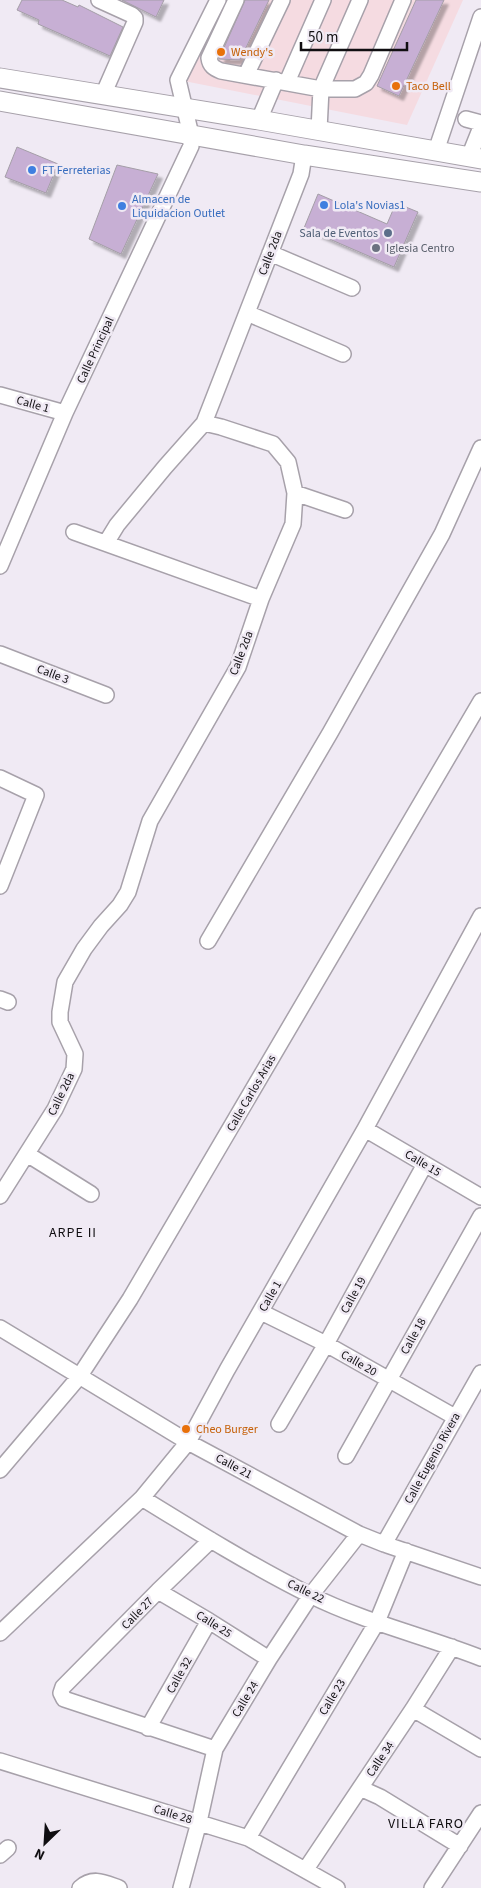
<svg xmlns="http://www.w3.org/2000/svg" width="481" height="1888" font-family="'Source Sans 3',sans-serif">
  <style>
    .commercial { fill: #f5dbe1 }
    .building { fill: #c7afd4; stroke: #a49ea7; filter: url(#shadow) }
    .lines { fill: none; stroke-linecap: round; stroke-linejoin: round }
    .minor-casing { stroke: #a7a1aa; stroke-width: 18 }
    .major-casing { stroke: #a7a1aa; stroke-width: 21 }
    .minor { stroke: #fff; stroke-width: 15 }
    .major { stroke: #fff; stroke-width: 19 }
    .food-dot { fill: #e8710a; stroke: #f0eaf4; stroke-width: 2 }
    .shop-dot { fill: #3f7fe0; stroke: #f0eaf4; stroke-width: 2 }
    .service-dot { fill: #5c6f8a; stroke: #f0eaf4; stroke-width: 2 }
    .worship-dot { fill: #6b7280; stroke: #f0eaf4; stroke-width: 2 }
    .labels { text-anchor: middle; stroke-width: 5; stroke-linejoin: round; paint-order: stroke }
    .food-label { font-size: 12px; fill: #c56008; stroke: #f0eaf4; text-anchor: start }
    .shop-label { font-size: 12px; fill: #366cbe; stroke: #f0eaf4; text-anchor: start }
    .service-label { font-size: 12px; fill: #4e5e75; stroke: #f0eaf4; text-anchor: end }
    .worship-label { font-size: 12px; fill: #5b616d; stroke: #f0eaf4; text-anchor: start }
    .street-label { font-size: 12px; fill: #100e11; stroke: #f0eaf4 }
    .neighbourhood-label { font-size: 14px; letter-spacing: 1px; fill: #100e11; stroke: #f0eaf4 }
  </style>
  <defs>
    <filter id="shadow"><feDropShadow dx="4.5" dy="4.5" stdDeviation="1" flood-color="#0004"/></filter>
  </defs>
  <rect width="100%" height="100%" fill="#f0eaf4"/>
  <path class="commercial" d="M 224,0 L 463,0 L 407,125 L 184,81 Z"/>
  <path class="building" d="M 22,0 L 62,0 L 78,7 L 79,5 L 123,27 L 110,56 L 38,24 L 39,20 L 17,10 Z
    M 122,0 L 164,0 L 156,17 Z
    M 245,0 L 269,0 L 240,60 L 219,59 Z
    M 416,0 L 444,0 L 399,96 L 377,86 Z
    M 17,147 L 58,164 L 46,193 L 5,177 Z
    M 117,165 L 158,174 L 121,254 L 89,239 Z
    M 318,194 L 387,224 L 396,203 L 418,212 L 394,267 L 304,228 Z"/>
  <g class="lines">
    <g class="minor-casing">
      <path id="minor" d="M 99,0 L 132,15 L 135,18 L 135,22 L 103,95
        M 236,0 L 209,58 C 210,66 214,68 221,71 L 321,89 L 355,89 L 366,83 L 371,75 L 403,0
        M 246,75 L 282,0
        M 287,82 L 323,0
        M 466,119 L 481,123
        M 259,120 L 276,80
        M 319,130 L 321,89 L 360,0
        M 436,151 L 481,17
        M 469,157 L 481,127
        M 270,253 L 352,288
        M 247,313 L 343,354
        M 0,395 L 65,413
        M 295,493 L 345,510
        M 74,532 L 261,599
        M 106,543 L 117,525 L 165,467 L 204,423 L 301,174 L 304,155
        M 0,566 L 65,413 L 191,146 L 191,135 L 178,80 L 218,0
        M 0,654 L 106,695
        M 0,778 L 36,795 L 0,886
        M 208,941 L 330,733 L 442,534 L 481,448
        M 0,999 L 8,1002
        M 365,1129 L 481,1197
        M 27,1154 L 91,1194
        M 0,1196 L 55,1109 L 74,1069 L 75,1054 L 60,1022 L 60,1012 L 65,982 L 84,949 L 101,926 L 120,905 L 128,892 L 150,821 L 238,667 L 261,599 L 293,524 L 295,493 L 288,462 L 273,444 L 221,427 L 204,423
        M 261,1312 L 326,1344 L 455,1417
        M 0,1328 L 188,1442 L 359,1534 L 384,1544 L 481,1577
        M 279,1424 L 326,1344 L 425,1164
        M 346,1456 L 481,1216
        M 0,1470 L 79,1377 L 130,1299 L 481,701
        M 142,1498 C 197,1532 252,1566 310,1595 C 364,1622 425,1636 481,1658
        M 211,1540 L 158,1591 L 63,1687 L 61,1693 L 64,1699 L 215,1749
        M 384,1544 L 481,1373
        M 158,1591 L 209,1621 L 269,1659
        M 0,1633 L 142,1498 L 188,1442 L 227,1370 L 365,1129 L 481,916
        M 413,1709 L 481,1749
        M 148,1728 L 209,1621
        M 0,1761 L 248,1838 L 337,1888
        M 360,1788 L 380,1797 L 460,1846
        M 248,1838 L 377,1622 L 406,1551
        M 0,1855 L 8,1848
        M 306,1869 L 413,1709 L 452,1647
        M 80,1888 C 93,1876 105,1883 119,1888
        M 181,1888 L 199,1822 L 215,1749 L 269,1659 L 311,1595 L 359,1534
        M 432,1888 L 481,1813"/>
    </g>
    <g class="major-casing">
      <path id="major" d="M 0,78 L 259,120 L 481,159
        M 0,101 L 304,155 L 481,182"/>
    </g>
    <use href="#minor" class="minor"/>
    <use href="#major" class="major"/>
  </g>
  <g class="food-dot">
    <circle cx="221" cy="52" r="5"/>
    <circle cx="396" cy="86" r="5"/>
    <circle cx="186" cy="1429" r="5"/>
  </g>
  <g class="shop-dot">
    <circle cx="32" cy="170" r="5"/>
    <circle cx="324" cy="205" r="5"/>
    <circle cx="122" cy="206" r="5"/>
  </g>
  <circle class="service-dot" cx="388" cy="233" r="5"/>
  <circle class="worship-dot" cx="376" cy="248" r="5"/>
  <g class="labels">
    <g class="food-label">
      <text x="231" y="56">Wendy's</text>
      <text x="406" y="90">Taco Bell</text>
      <text x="196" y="1433">Cheo Burger</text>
    </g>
    <g class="shop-label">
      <text x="42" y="174">FT Ferreterias</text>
      <text x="132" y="203">Almacen de<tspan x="132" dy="14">Liquidacion Outlet</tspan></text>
      <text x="334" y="209">Lola's Novias1</text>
    </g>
    <g class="service-label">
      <text x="378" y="237">Sala de Eventos</text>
    </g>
    <g class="worship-label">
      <text x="386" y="252">Iglesia Centro</text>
    </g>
    <g class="street-label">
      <text transform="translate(270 253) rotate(-69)" y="4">Calle 2da</text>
      <text transform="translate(95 350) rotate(-65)" y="4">Calle Principal</text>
      <text transform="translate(33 404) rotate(16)" y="4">Calle 1</text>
      <text transform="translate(241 653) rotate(-69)" y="4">Calle 2da</text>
      <text transform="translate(53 674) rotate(21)" y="4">Calle 3</text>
      <text transform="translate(251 1093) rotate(-60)" y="4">Calle Carlos Arias</text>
      <text transform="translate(61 1094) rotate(-64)" y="4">Calle 2da</text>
      <text transform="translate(423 1163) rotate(31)" y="4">Calle 15</text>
      <text transform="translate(353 1295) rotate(-61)" y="4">Calle 19</text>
      <text transform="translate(270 1296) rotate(-60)" y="4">Calle 1</text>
      <text transform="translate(413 1336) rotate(-61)" y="4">Calle 18</text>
      <text transform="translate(359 1363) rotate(30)" y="4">Calle 20</text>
      <text transform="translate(432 1458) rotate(-61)" y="4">Calle Eugenio Rivera</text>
      <text transform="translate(234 1466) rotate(28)" y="4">Calle 21</text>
      <text transform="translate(306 1591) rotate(26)" y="4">Calle 22</text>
      <text transform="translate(137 1613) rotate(-46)" y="4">Calle 27</text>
      <text transform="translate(214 1624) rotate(32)" y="4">Calle 25</text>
      <text transform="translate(179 1675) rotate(-61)" y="4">Calle 32</text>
      <text transform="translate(332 1697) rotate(-59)" y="4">Calle 23</text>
      <text transform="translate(245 1699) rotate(-59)" y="4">Calle 24</text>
      <text transform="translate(380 1759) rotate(-56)" y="4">Calle 34</text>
      <text transform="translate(173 1814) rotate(17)" y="4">Calle 28</text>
    </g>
    <g class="neighbourhood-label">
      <text x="73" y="1237">ARPE II</text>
      <text x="426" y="1828">VILLA FARO</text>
    </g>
  </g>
  <g transform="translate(45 1843) rotate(205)" stroke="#f0eaf4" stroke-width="4" paint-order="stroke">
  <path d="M0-4L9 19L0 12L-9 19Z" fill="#100e11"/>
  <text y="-8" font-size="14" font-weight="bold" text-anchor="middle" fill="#100e11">N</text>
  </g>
  <path d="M301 42v8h106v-8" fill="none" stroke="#100e11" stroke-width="2.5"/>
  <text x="308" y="42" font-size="15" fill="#100e11" stroke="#f0eaf4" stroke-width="4" paint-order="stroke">50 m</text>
</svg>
